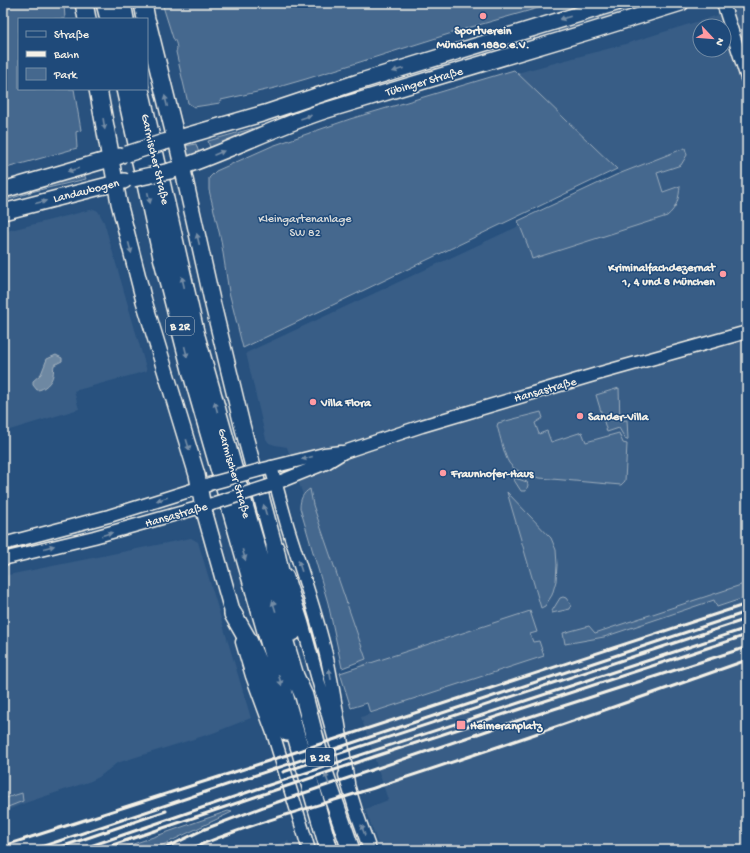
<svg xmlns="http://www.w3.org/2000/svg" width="750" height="853" font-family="'Gochi Hand',sans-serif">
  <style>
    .built { fill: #375d86; fill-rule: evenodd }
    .green { fill: #45688e; stroke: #9cacbb }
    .water { fill: #6e88a2; stroke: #a4b2be }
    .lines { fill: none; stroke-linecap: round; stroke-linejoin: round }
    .minor-casing { stroke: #f4f1e8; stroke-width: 15 }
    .major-casing { stroke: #f4f1e8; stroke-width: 18 }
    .highway-casing { stroke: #f4f1e8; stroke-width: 20 }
    .minor { stroke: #1f4a7a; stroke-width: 12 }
    .major { stroke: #1f4a7a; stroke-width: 15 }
    .highway { stroke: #1f4a7a; stroke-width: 17 }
    .rail { stroke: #f4f1e8; stroke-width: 3 }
    .minor-bridge-casing { stroke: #f4f1e8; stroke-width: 15; stroke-linecap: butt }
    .major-bridge-casing { stroke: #f4f1e8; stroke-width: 18; stroke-linecap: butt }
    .minor-bridge { stroke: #1f4a7a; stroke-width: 12 }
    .major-bridge { stroke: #1f4a7a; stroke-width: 15 }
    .oneway { fill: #748da6 }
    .poi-dot { fill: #ff9aa2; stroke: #1f4a7a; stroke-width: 1.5 }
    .labels { text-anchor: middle; stroke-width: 3; stroke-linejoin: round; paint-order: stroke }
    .shield { fill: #1f4a7a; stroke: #b4bfc7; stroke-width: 1 }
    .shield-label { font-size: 11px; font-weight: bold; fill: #f4f1e8 }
    .poi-label { font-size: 12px; font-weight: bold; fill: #f4f1e8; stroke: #1f4a7a; text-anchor: start }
    .street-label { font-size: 12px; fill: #f4f1e8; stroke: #1f4a7a }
    .park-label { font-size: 12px; fill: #dadcda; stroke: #1f4a7a }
  </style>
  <rect width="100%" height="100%" fill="#28517e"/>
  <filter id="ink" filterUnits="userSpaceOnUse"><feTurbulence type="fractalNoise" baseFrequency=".025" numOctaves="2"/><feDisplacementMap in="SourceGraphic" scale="8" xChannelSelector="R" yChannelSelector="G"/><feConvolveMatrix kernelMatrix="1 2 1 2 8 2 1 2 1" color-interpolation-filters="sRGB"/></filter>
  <g filter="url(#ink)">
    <path class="built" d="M 747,6 L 747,850 L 380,850 L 365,809 L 388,800 L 361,717 L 375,712 L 287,447 L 275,445 L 269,443 L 266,439 L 246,353 L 519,226 L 622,175 L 517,73 L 622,45 ZM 700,26 L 724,26 L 724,50 L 700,50 Z
      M 94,209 L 98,211 L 104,222 L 147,371 L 74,391 L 79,409 L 3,432 L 3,232 Z
      M 191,538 L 198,542 L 251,718 L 213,733 L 117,763 L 99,777 L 91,781 L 25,803 L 3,812 L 3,809 L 23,800 L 22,793 L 3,799 L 3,576 Z
      M 288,841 L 292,850 L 258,850 Z"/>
    <path class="green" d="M 3,3 L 64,3 L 65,19 L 19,19 L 19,89 L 74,89 L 81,130 L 76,132 L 77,148 L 3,169 Z
      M 162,3 L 556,3 L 468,28 L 306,79 L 275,88 L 221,100 L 220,103 L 194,107 L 188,103 L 176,52 C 178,48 176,41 173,38 Z
      M 630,3 L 669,3 L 559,33 L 557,27 L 559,24 Z
      M 533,35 L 535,40 L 211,151 L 208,141 L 272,123 L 285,115 L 362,88 Z
      M 514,70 L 617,169 L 243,348 L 229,292 L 221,240 L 209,190 L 209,178 L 216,171 L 272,146 L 350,119 Z
      M 196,144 L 200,156 L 187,159 L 185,146 Z
      M 685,148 L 687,155 L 681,165 L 657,173 L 663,192 L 680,186 C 679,198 677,208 667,216 L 532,259 L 528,246 L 518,221 L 616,175 Z
      M 84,174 L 86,179 L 35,191 L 3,201 L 3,198 L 35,190 Z
      M 619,388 L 620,421 L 627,420 L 628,439 L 626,440 L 619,428 L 607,432 L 596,395 Z
      M 541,412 L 543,418 L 535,423 L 539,434 L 547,431 L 551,442 L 582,432 L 586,442 L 619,433 L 623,443 L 627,444 L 625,481 L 621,485 L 540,478 C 531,476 515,472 509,463 C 504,455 500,435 497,426 L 498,423 Z
      M 515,478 L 527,482 L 528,485 L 526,491 L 521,491 L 514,480 Z
      M 310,489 L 313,505 L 366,659 L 342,668 L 328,603 L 300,508 C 300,499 303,493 310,489 Z
      M 507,492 L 551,538 L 556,550 L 557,565 L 556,581 L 552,595 L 545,606 L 541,608 Z
      M 747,583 L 747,597 L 717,607 L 714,600 L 604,637 L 565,644 L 563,633 L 589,626 L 595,633 Z
      M 563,597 L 566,598 L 571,605 L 570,609 L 552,613 L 552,611 L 560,598 Z
      M 530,611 L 537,632 L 530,634 L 533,642 L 539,641 L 544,656 L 370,713 L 367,703 L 351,708 L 340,673 Z
      M 22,793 L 23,801 L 3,809 L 3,799 Z
      M 228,811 L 232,812 L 152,850 L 116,850 Z"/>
    <path class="water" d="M 56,355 L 62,358 L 62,361 L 54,365 C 53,369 54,371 53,375 C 52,382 44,390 37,390 L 33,385 L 33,381 L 41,374 L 47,359 Z"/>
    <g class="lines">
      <g class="minor-casing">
        <path id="minor" d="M 723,3 L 747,78
          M 271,467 C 277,487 282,508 288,528 C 302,573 318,617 328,663 C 336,703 342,743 348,783
          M 264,469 L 324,454 L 341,452
          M 269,486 L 326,463 L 344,452 L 422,426 L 597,374 L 747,332
          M 3,544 L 109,516 L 208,485
          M 3,559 L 94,537 L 212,504
          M 287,576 L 302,622 L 336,744
          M 242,642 L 252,676 L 273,733 L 309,850
          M 345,775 L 356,811 L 370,850"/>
      </g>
      <g class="major-casing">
        <path id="major" d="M 176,139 L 213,305 L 242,425 L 275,548
          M 165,142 L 265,113 L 358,82 L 616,3
          M 111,159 L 119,203 L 144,301 L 197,475 L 203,507 L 233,614
          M 170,171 C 223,154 272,128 324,111 L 591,31 L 681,3
          M 3,190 L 120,156
          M 3,212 L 124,181"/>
      </g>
      <g class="highway-casing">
        <path id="highway" d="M 84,3 L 87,19
          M 105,3 L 109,19
          M 122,3 L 125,19
          M 143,3 L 146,19
          M 147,22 L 176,139
          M 98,89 L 111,159
          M 125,89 L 162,257 L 192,374 L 329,850
          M 140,89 L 196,336 L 238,485 L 295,676 L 304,696 L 322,766 L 351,850
          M 275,548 L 293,632
          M 233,614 L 249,642 L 287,732"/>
      </g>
      <use href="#minor" class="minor"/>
      <use href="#major" class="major"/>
      <use href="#highway" class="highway"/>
      <path class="rail" d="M 283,772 L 747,619
        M 3,846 L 250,767 L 747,604
        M 32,850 L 367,738 L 747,612
        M 52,850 L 166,811
        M 79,850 L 257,789 L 747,628
        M 98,850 L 373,757 L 747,635
        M 161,850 L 205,829 L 263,807 L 504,725 L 747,647
        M 188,850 C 251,823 318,806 383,785 C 505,745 626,703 747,660"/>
      <g class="minor-bridge-casing">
        <path id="minor-bridge" d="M 209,484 L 264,469
          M 215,503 L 269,486"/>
      </g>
      <g class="major-bridge-casing">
        <path id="major-bridge" d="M 127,154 L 164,142
          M 133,179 L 170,171"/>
      </g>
      <use href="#minor-bridge" class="minor-bridge"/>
      <use href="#major-bridge" class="major-bridge"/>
    </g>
    <defs><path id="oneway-solid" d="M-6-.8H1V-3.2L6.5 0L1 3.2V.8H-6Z"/></defs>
    <g class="oneway">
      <use href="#oneway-solid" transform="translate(565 18) rotate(163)"/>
      <use href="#oneway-solid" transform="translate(398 70) rotate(163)"/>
      <use href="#oneway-solid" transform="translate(166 101) rotate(-103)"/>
      <use href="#oneway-solid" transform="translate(306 117) rotate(-19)"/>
      <use href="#oneway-solid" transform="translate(104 124) rotate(81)"/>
      <use href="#oneway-solid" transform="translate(219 153) rotate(-23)"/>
      <use href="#oneway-solid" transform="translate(73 170) rotate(164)"/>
      <use href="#oneway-solid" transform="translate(149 198) rotate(77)"/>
      <use href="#oneway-solid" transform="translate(41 202) rotate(-14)"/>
      <use href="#oneway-solid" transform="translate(198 239) rotate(-103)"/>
      <use href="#oneway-solid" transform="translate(130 248) rotate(75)"/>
      <use href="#oneway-solid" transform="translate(183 282) rotate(-103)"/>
      <use href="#oneway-solid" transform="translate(186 352) rotate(76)"/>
      <use href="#oneway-solid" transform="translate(216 407) rotate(-106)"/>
      <use href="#oneway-solid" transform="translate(188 445) rotate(73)"/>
      <use href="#oneway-solid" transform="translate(307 458) rotate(166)"/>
      <use href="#oneway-solid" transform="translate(162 499) rotate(162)"/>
      <use href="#oneway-solid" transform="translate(265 510) rotate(-105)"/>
      <use href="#oneway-solid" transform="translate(107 534) rotate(-16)"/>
      <use href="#oneway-solid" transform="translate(49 547) rotate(-14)"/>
      <use href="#oneway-solid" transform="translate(244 555) rotate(74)"/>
      <use href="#oneway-solid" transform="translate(300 566) rotate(-108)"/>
      <use href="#oneway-solid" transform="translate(274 606) rotate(-107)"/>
      <use href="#oneway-solid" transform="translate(330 674) rotate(-101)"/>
      <use href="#oneway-solid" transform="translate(280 680) rotate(74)"/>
      <use href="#oneway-solid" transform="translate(327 779) rotate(-109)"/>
      <use href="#oneway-solid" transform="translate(363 830) rotate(-110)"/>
    </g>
  </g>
  <g class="poi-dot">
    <circle cx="483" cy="16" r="4"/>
    <circle cx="723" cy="274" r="4"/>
    <circle cx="313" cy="402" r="4"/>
    <circle cx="580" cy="416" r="4"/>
    <circle cx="443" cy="473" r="4"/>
    <rect x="456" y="720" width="10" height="10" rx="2"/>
  </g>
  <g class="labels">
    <g class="shield">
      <rect x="166" y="317" width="28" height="18" rx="3"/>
      <rect x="306" y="748" width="28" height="18" rx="3"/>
    </g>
    <g class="shield-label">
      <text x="180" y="330">B 2R</text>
      <text x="320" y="761">B 2R</text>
    </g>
    <g class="poi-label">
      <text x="483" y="34" text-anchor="middle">Sportverein<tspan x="483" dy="14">München 1880 e.V.</tspan></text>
      <text x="715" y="271" text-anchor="end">Kriminalfachdezernat<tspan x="715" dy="14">1, 4 und 8 München</tspan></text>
      <text x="321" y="406">Villa Flora</text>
      <text x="588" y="420">Sander-Villa</text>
      <text x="451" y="477">Fraunhofer-Haus</text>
      <text x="470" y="729">Heimeranplatz</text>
    </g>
    <g class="street-label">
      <text transform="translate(424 81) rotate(-16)" y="4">Tübinger Straße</text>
      <text transform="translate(156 159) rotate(77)" y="4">Garmischer Straße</text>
      <text transform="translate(86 190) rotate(-14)" y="4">Landaubogen</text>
      <text transform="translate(545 389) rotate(-16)" y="4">Hansastraße</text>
      <text transform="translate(235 473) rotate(74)" y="4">Garmischer Straße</text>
      <text transform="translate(176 514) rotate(-16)" y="4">Hansastraße</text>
    </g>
    <g class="park-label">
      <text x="305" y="222">Kleingartenanlage<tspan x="305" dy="14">SW 82</tspan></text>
    </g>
  </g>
  <rect width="750" height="853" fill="none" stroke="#1f4a7a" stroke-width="16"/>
  <rect x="8" y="8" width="734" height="837" fill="none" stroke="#f4f1e8" stroke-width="1.5" filter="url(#ink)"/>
  <rect x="18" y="18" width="130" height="72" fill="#1f4a7a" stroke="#748da6"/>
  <rect x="26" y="31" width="20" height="6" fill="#1f4a7a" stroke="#748da6"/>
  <text x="54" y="38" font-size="12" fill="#f4f1e8">Straße</text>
  <rect x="26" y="51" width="20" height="6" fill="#f4f1e8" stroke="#748da6"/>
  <text x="54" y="58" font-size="12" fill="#f4f1e8">Bahn</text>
  <rect x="26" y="68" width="20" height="12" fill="#45688e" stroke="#748da6"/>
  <text x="54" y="78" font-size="12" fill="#f4f1e8">Park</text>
  <g transform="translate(712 38) rotate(116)"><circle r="19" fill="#1f4a7a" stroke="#748da6"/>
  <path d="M0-3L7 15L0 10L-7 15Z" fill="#ff9aa2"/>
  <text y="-6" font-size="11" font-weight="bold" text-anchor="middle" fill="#f4f1e8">N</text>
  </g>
</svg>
